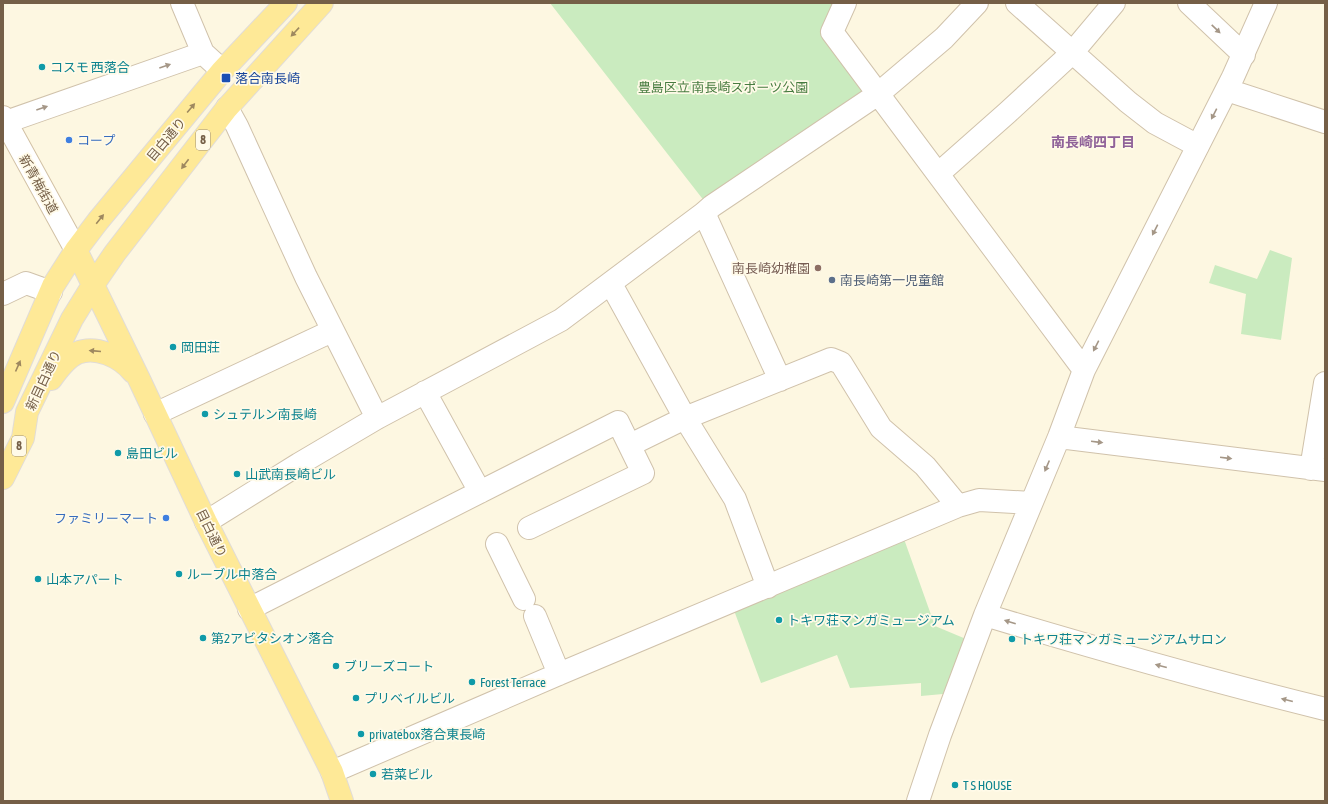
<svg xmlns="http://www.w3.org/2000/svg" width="1328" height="804" font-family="'Asap Condensed','Noto Sans JP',sans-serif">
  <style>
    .green { fill: #caebbf }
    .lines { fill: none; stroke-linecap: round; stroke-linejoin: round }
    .minor-casing { stroke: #d0c2ab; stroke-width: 24 }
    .secondary-casing { stroke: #d2c1a5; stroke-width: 24 }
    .primary-casing { stroke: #e1dcd7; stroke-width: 24 }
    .minor { stroke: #fff; stroke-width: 22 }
    .secondary { stroke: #fff; stroke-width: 22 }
    .primary { stroke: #fee997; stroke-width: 22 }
    .oneway { fill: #a59787 }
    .oneway2 { fill: #9e885f }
    .culture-dot { fill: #0f9aa8; stroke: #fffae8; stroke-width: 1.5 }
    .transit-dot { fill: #1a4fb4; stroke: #fffae8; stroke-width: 1.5 }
    .shop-dot { fill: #3f7fe0; stroke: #fffae8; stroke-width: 1.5 }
    .education-dot { fill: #8d6e63; stroke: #fffae8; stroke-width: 1.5 }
    .service-dot { fill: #5c6f8a; stroke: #fffae8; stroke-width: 1.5 }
    .labels { text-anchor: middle; stroke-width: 3.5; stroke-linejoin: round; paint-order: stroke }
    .shield { fill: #fffae8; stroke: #9e8e77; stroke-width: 1 }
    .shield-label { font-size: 12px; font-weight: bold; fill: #755f47 }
    .culture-label { font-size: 13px; fill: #0d838f; stroke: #fffae8; text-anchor: start }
    .transit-label { font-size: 13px; fill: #164399; stroke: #fffae8; text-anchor: start }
    .park-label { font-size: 13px; fill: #467b3f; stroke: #fffae8 }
    .street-label { font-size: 13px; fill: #755f47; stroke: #fffae8 }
    .shop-label { font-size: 13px; fill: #366cbe; stroke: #fffae8; text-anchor: start }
    .education-label { font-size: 13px; fill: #785e54; stroke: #fffae8; text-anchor: end }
    .service-label { font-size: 13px; fill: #4e5e75; stroke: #fffae8; text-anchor: start }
    .neighbourhood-label { font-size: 14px; font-weight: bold; fill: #906299; stroke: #fffae8 }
  </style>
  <rect width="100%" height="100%" fill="#fdf7e1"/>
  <path class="green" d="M 550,3 L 839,3 L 826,31 L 863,85 L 862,95 L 705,202 Z
    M 1270,250 L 1292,258 L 1281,340 L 1241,334 L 1246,294 L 1209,283 L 1215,265 L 1257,279 Z
    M 904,539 L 935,626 L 966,639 L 943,694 L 921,696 L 921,683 L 850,688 L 837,655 L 761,683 L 732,605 Z"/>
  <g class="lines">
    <g class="minor-casing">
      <path id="minor" d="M 182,3 L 203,53 L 214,63
        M 845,3 L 832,32 L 1084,370
        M 1017,3 L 1128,102 L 1155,123 L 1198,146
        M 1189,3 L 1244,55
        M 1227,90 L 1325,122
        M 227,108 L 237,126 L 306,277 L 377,418
        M 3,123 L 203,53
        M 938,174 L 1007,113 L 1072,53 L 1114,3
        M 704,213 L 780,380
        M 611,284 L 685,418 L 735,499 L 768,587
        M 3,294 L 26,283 L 51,292
        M 425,392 L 480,492
        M 155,414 L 332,331
        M 1059,437 L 1325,470
        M 630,445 L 685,418 L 831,359 L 841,363 L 881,428 L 925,466 L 958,506
        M 1311,469 L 1325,383
        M 206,522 L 299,464 L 377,418 L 561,320 L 704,213 L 712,206 L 878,94 L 944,38 L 977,3
        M 497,544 L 524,599
        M 249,609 L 618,422 L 643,473 L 529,528
        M 985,615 C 1098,649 1211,681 1325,709
        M 535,616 L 559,674
        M 332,772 L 559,674 L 958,506 L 979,500 L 1031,503
        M 918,801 L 940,735 L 985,615 L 1059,437 L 1084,370 L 1233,77 L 1266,3"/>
    </g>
    <g class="secondary-casing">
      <path id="secondary" d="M 3,117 L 76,250"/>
    </g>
    <g class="primary-casing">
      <path id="primary" d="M 76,250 L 139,379 L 206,522 L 319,746 L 332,772 L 342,801
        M 51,379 C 58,369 66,358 77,353 C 96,345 121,357 133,372
        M 3,402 L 53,286 L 76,250 L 98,221 L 222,71 L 286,3
        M 3,478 L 23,438 L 27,412 L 72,319 L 93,285 L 115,253 L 227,108 L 322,3"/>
    </g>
    <use href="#minor" class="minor"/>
    <use href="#secondary" class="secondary"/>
    <use href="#primary" class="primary"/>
  </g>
  <defs><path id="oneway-solid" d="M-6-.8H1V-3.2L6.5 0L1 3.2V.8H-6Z"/></defs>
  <g class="oneway">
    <use href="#oneway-solid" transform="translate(1216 29) rotate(44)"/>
    <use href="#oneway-solid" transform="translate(165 66) rotate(-19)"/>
    <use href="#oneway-solid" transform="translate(42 108) rotate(-19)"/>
    <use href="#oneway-solid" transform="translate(1214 114) rotate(117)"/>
    <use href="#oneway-solid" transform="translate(1155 230) rotate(117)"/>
    <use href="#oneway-solid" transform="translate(1096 346) rotate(117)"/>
    <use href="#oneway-solid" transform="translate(1097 442) rotate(7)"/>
    <use href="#oneway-solid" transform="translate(1226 458) rotate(7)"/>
    <use href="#oneway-solid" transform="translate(1047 466) rotate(113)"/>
    <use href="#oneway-solid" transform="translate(1010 622) rotate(-163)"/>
    <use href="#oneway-solid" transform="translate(1161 666) rotate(-165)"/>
    <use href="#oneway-solid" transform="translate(1287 700) rotate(-166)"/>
  </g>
  <g class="oneway2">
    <use href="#oneway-solid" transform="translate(295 32) rotate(133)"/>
    <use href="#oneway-solid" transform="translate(191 108) rotate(-50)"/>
    <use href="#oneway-solid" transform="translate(185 164) rotate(127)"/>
    <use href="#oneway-solid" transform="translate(100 219) rotate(-51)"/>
    <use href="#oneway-solid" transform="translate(95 351) rotate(-175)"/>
    <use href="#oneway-solid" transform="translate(18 366) rotate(-66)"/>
  </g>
  <g class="culture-dot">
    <circle cx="42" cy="67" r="4"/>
    <circle cx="173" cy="347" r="4"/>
    <circle cx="205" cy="414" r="4"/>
    <circle cx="118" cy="453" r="4"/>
    <circle cx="237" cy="474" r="4"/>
    <circle cx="179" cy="574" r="4"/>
    <circle cx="38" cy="579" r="4"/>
    <circle cx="779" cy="620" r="4"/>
    <circle cx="203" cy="638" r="4"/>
    <circle cx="1012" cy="639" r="4"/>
    <circle cx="336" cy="666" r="4"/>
    <circle cx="472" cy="682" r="4"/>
    <circle cx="356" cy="698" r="4"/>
    <circle cx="361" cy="734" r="4"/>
    <circle cx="373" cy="774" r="4"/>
    <circle cx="955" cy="785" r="4"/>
  </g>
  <rect class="transit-dot" x="221" y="73" width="10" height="10" rx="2"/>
  <g class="shop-dot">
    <circle cx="69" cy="140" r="4"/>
    <circle cx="166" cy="518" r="4"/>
  </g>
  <circle class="education-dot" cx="818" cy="268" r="4"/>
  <circle class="service-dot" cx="832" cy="280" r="4"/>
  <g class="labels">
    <g class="shield">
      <rect x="196" y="130" width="14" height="20" rx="3"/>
      <rect x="12" y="436" width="14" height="20" rx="3"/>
    </g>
    <g class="shield-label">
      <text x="203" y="144">8</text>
      <text x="19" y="450">8</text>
    </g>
    <g class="culture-label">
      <text x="50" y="72">コスモ 西落合</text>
      <text x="181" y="352">岡田荘</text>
      <text x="213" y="419">シュテルン南長崎</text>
      <text x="126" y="458">島田ビル</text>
      <text x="245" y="479">山武南長崎ビル</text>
      <text x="187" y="579">ルーブル中落合</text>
      <text x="46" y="584">山本アパート</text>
      <text x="787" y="625">トキワ荘マンガミュージアム</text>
      <text x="211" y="643">第2アビタシオン落合</text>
      <text x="1020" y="644">トキワ荘マンガミュージアムサロン</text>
      <text x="344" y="671">ブリーズコート</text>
      <text x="480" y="687">Forest Terrace</text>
      <text x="364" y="703">プリベイルビル</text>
      <text x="369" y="739">privatebox落合東長崎</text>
      <text x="381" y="779">若菜ビル</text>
      <text x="963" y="790">T S HOUSE</text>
    </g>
    <g class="transit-label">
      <text x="235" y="83">落合南長崎</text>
    </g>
    <g class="park-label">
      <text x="723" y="92">豊島区立 南長崎スポーツ公園</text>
    </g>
    <g class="street-label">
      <text transform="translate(166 139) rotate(-50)" y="5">目白通り</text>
      <text transform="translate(39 184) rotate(61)" y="5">新青梅街道</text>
      <text transform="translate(43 380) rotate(-65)" y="5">新目白通り</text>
      <text transform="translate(212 533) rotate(64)" y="5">目白通り</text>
    </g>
    <g class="shop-label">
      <text x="77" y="145">コープ</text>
      <text x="158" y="523" text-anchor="end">ファミリーマート</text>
    </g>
    <g class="education-label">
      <text x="810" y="273">南長崎幼稚園</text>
    </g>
    <g class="service-label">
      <text x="840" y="285">南長崎第一児童館</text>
    </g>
    <g class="neighbourhood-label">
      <text x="1093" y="147">南長崎四丁目</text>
    </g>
  </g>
  <rect width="1328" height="804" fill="none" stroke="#755f47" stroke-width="8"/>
</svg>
